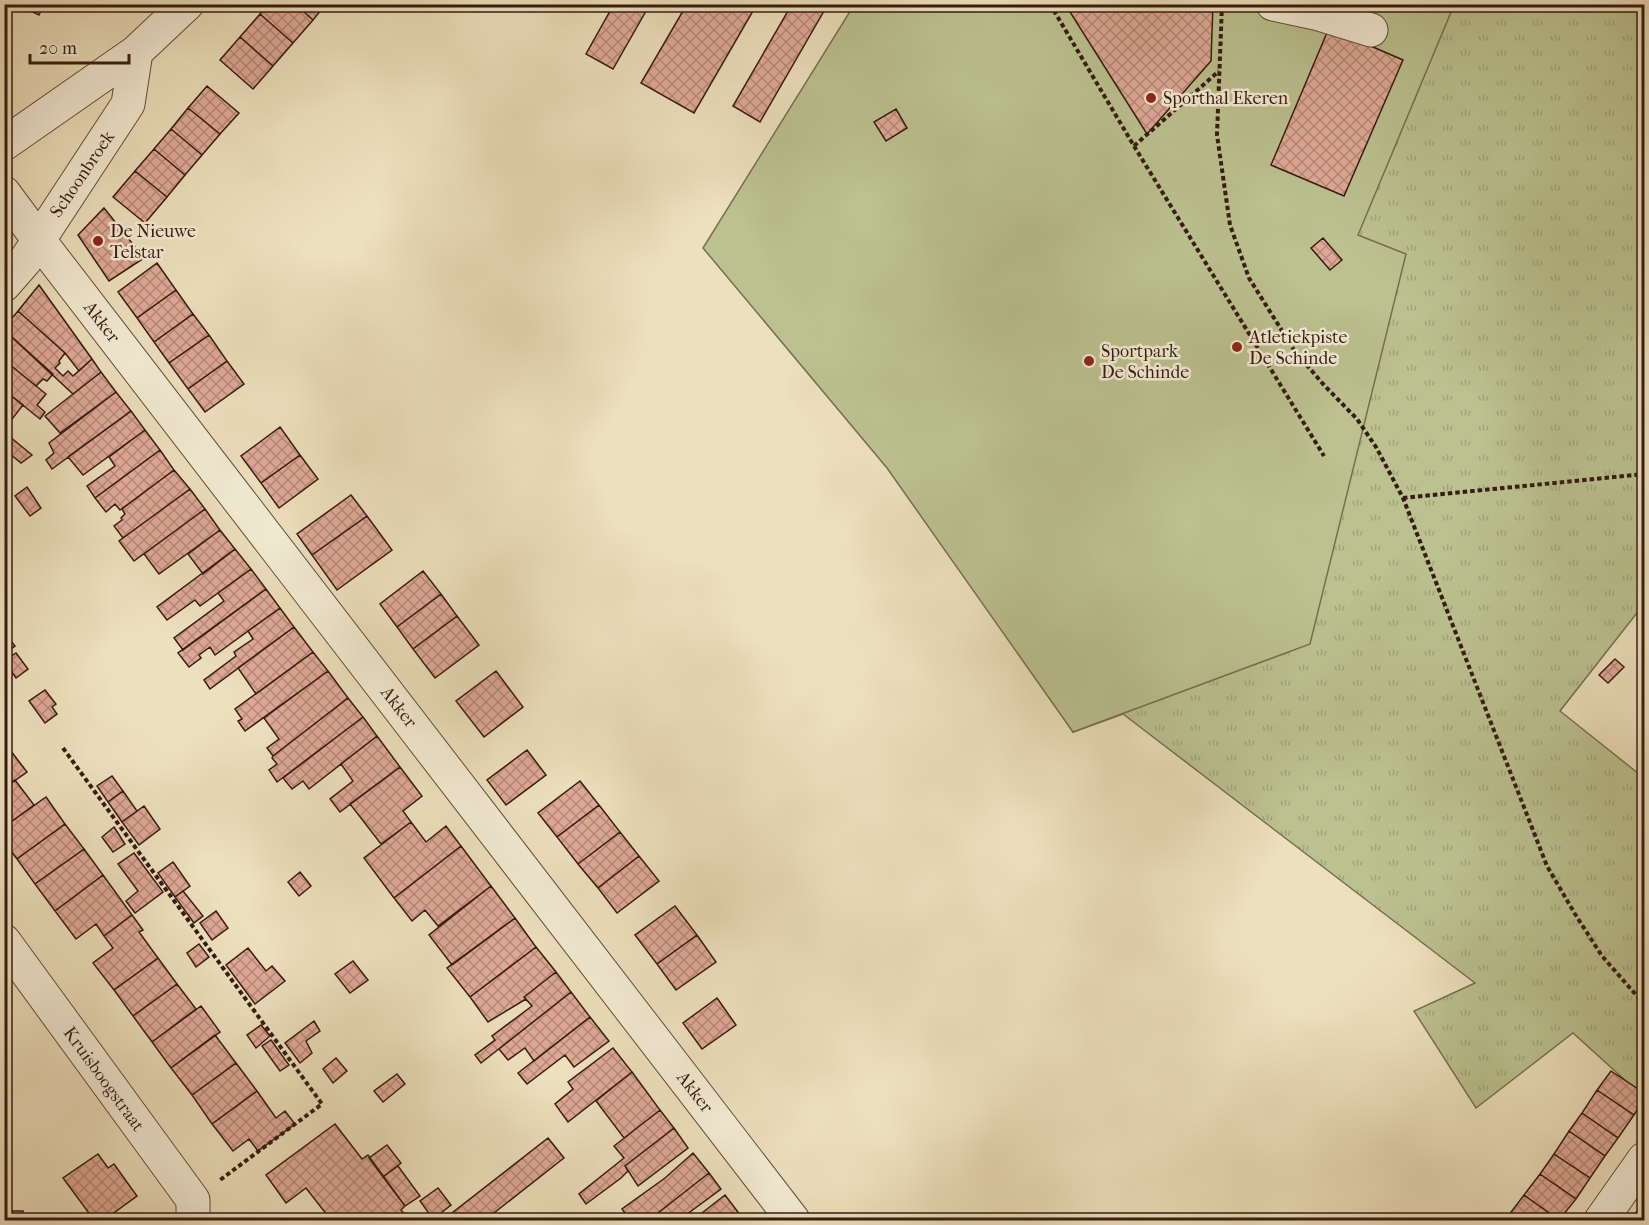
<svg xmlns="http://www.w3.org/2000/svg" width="1649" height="1225" font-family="'IM FELL French Canon',serif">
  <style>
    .park { fill: url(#park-tufts); stroke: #786e50; stroke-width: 1.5 }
    .pitch { fill: #bbc18f; stroke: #786e50; stroke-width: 1.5 }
    .building { fill: url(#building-cross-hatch); stroke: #361b11; stroke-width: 1.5 }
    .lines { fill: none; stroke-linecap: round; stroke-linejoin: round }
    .minor-casing { stroke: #644c3c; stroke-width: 35 }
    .path { stroke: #361b11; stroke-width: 4; stroke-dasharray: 4.5 3; stroke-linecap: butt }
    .minor { stroke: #f3ebd4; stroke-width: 33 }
    .poi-dot { fill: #8f2418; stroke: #f3ebd4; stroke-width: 2 }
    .labels { text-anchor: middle; stroke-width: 5; stroke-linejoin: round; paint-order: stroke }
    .poi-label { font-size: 18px; fill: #361b11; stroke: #f3ebd4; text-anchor: start }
    .street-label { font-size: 18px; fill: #361b11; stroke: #f3ebd4 }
  </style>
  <defs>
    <pattern id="park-tufts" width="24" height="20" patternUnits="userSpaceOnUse" patternTransform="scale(1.5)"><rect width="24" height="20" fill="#bbc18f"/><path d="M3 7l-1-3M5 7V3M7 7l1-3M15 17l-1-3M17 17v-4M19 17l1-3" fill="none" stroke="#a1a57a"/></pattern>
    <pattern id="building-cross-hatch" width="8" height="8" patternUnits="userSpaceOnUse" patternTransform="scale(1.5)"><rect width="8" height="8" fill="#dfa996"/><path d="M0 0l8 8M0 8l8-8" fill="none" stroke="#b68979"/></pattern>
  </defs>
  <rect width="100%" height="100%" fill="#ede0bd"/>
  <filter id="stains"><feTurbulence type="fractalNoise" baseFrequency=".00333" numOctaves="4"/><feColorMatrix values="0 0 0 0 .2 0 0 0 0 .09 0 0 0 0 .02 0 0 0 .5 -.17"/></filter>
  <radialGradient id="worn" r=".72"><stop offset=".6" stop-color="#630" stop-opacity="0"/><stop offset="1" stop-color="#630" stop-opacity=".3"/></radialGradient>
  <path class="park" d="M 854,5 L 1644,5 L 1644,604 L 1560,711 L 1644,778 L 1644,1083 L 1637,1091 L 1573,1033 L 1476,1108 L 1414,1011 L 1475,983 L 1123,714 L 1073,732 L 900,457 Z"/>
  <path class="pitch" d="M 854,5 L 1454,5 L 1358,235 L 1406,254 L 1310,644 L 1073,732 L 887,468 L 703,248 Z"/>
  <path class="building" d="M 16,4 L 44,4 L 39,15 Z
    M 269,4 L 295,4 L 313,20 L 293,43 L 260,14 Z
    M 295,4 L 326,4 L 313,20 Z
    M 614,4 L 650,4 L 613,69 L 586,54 Z
    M 687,4 L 757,4 L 694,113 L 641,83 Z
    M 792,4 L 828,4 L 760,122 L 733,106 Z
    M 1065,4 L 1213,4 L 1211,61 L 1147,134 Z
    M 260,14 L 293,43 L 273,66 L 240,37 Z
    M 1329,28 L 1403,60 L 1344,196 L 1271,165 Z
    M 240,37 L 273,66 L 253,89 L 220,60 Z
    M 207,86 L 239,113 L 220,134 L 188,108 Z
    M 188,108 L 220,134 L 202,155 L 171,129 Z
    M 896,109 L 907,128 L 886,141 L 874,122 Z
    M 171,129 L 202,155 L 185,175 L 154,149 Z
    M 154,149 L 185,175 L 167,197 L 135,171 Z
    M 135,171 L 167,197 L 145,223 L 113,197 Z
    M 104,208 L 144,258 L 109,281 L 78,235 Z
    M 1323,238 L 1342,260 L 1330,270 L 1311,248 Z
    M 157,263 L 176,290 L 137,318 L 118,292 Z
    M 39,285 L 92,359 L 79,371 L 65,353 L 18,311 Z
    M 176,290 L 193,314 L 154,342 L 137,318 Z
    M 18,311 L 65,353 L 59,361 L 60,363 L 55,368 L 63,376 L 68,371 L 73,376 L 92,359 L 101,372 L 73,394 L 4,330 L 4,327 Z
    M 193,314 L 209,335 L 169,363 L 154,342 Z
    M 4,330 L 53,374 L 47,381 L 43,379 L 36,386 L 4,360 Z
    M 209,335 L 227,361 L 188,389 L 169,363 Z
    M 4,360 L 46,394 L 37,405 L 45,412 L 40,419 L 4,390 Z
    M 227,361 L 244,384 L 205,412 L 188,389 Z
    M 101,372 L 116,392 L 60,433 L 45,416 Z
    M 4,390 L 23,405 L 9,423 L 4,419 Z
    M 116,392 L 131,411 L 52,469 L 46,460 L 54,453 L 49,443 Z
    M 131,411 L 145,430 L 83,475 L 68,457 Z
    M 280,427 L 300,455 L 261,483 L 241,456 Z
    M 145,430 L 160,450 L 95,498 L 87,486 L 115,466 L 109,457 Z
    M 4,432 L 32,455 L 21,463 L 4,449 Z
    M 160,450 L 174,470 L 120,510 L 115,504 L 106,512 L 95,498 Z
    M 300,455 L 318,479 L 279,508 L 261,483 Z
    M 174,470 L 190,489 L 123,538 L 114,526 L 122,520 L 121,518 L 125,514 L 122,509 Z
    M 27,487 L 41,508 L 30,516 L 15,496 Z
    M 190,489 L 205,509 L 134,561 L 119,541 Z
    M 351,495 L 367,516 L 312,555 L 297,534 Z
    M 205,509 L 220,530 L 159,574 L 144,554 Z
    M 367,516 L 392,550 L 337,590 L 312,555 Z
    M 220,530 L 235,549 L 203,574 L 188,554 Z
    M 235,549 L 251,569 L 200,606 L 195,600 L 167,620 L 157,607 Z
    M 251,569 L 266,589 L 183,650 L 174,638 L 224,601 L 218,593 Z
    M 423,571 L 441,594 L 397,627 L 380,604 Z
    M 266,589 L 280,608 L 215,655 L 210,647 L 199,655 L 201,658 L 189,667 L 178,653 Z
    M 441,594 L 457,616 L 413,649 L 397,627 Z
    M 280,608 L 294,627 L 210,689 L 204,680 L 236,656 L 234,652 L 253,639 L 248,631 Z
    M 457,616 L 479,645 L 435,678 L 413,649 Z
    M 294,627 L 313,652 L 256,694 L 238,668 Z
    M 4,632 L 15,646 L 4,654 Z
    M 313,652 L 328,671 L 245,731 L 238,721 L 242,719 L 235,709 Z
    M 16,653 L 28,669 L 16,678 L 4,661 Z
    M 1615,659 L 1624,667 L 1608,683 L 1599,675 Z
    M 328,671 L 348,698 L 273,756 L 267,748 L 279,739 L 264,718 Z
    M 496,671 L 523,707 L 484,737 L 456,701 Z
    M 45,690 L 56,704 L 52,707 L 57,714 L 45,723 L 29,701 Z
    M 348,698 L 363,717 L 277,782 L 269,770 L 277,764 L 272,758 L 273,756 Z
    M 363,717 L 377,736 L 309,789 L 303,781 L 292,789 L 283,778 Z
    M 377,736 L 400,767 L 340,812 L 330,799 L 353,781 L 341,764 Z
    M 4,742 L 27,772 L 4,788 Z
    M 527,750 L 546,775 L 506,805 L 487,780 Z
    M 400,767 L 422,796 L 403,811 L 411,822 L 381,844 L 350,804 Z
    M 112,776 L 123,791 L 108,802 L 97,786 Z
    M 15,780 L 34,805 L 4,827 L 4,788 Z
    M 580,781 L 599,805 L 557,837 L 538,813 Z
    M 123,791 L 137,811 L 122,822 L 108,802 Z
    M 46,797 L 65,824 L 17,859 L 4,842 L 4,827 Z
    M 599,805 L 620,832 L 578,864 L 557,837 Z
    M 144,806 L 160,829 L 139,845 L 122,822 Z
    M 411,822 L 426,842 L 446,826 L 461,846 L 394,898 L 364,858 Z
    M 65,824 L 84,849 L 35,884 L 17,859 Z
    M 114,827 L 125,844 L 113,852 L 102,837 Z
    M 620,832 L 639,856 L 598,888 L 578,864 Z
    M 461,846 L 491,886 L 438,926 L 425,910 L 412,921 L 394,898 Z
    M 84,849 L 103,875 L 55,911 L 35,884 Z
    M 134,853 L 163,892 L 135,913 L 126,901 L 138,891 L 118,864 Z
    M 639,856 L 659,881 L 617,913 L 598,888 Z
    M 173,862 L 190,886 L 175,897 L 158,873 Z
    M 300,872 L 311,886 L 299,896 L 288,882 Z
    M 103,875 L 132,915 L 104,936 L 96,924 L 76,939 L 55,911 Z
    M 491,886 L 515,918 L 452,965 L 429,935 Z
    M 183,891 L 203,916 L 194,923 L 175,897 Z
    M 675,906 L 697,935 L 657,964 L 635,935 Z
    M 216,911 L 228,928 L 212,940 L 200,923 Z
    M 132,915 L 143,930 L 139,932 L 158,958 L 114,990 L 93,963 L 113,948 L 104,936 Z
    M 515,918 L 536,947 L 470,997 L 447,968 Z
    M 697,935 L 716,962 L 676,990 L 657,964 Z
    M 199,944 L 209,957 L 196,967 L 187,953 Z
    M 536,947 L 556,972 L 524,997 L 526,999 L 488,1022 L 470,997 Z
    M 248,948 L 266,971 L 272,966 L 285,981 L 255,1004 L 226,965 Z
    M 158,958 L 177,984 L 133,1016 L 114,990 Z
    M 353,961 L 368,980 L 350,993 L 335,974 Z
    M 556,972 L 571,992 L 481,1063 L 475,1055 L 495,1040 L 492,1036 L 532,1006 L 524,997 Z
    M 177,984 L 196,1009 L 152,1042 L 133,1016 Z
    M 571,992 L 590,1017 L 534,1061 L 525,1048 L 508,1060 L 499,1049 Z
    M 717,998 L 736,1025 L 702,1049 L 683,1023 Z
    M 201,1006 L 220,1032 L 171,1068 L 152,1042 Z
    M 590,1017 L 609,1041 L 574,1067 L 565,1055 L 527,1084 L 518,1073 Z
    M 314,1021 L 320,1031 L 306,1041 L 312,1053 L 300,1063 L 285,1043 Z
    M 261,1025 L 270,1036 L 256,1048 L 247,1035 Z
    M 215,1035 L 236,1063 L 192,1095 L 171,1068 Z
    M 271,1040 L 289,1065 L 280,1071 L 262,1046 Z
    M 613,1048 L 632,1072 L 568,1122 L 555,1104 L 573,1089 L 568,1082 Z
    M 336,1058 L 347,1071 L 333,1083 L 323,1069 Z
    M 236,1063 L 257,1091 L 212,1124 L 192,1095 Z
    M 1611,1071 L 1644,1093 L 1644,1099 L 1634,1115 L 1597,1090 Z
    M 632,1072 L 660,1110 L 624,1138 L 596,1101 Z
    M 397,1074 L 405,1084 L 383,1102 L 374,1091 Z
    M 1597,1090 L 1634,1115 L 1618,1138 L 1582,1113 Z
    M 257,1091 L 276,1118 L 285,1111 L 295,1124 L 258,1151 L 249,1139 L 233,1151 L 212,1124 Z
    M 660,1110 L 674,1128 L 625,1166 L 628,1171 L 621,1178 L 586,1204 L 579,1194 L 624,1158 L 614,1146 Z
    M 1582,1113 L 1618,1138 L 1605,1156 L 1569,1131 Z
    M 335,1124 L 362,1159 L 368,1155 L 405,1206 L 401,1210 L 410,1220 L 331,1220 L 306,1188 L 286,1203 L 266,1175 Z
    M 674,1128 L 688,1148 L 638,1186 L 625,1166 Z
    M 1569,1131 L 1605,1156 L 1590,1178 L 1554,1154 Z
    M 548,1138 L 564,1158 L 485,1220 L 443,1220 Z
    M 387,1145 L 401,1163 L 383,1177 L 369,1158 Z
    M 693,1153 L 709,1173 L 649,1220 L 628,1220 L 629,1219 L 622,1209 L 665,1178 Z
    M 98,1154 L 108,1168 L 114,1164 L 137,1196 L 104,1220 L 94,1220 L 63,1178 Z
    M 1554,1154 L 1590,1178 L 1576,1199 L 1540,1174 Z
    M 398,1166 L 420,1196 L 405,1206 L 383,1177 Z
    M 709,1173 L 721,1189 L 679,1220 L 649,1220 Z
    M 1540,1174 L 1576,1199 L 1559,1220 L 1524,1195 Z
    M 438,1188 L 451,1205 L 433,1219 L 420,1201 Z
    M 725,1195 L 744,1220 L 693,1220 Z
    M 1524,1195 L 1559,1220 L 1505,1220 Z
    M 1644,1201 L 1644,1220 L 1637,1220 L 1633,1217 Z
    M 9,1211 L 23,1211 L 23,1220 L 9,1220 Z"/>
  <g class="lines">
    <g class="minor-casing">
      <path id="minor" d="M 1273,4 L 1319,14 L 1371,30
        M 4,144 L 136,52 L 187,4
        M 4,193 L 38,239 L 793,1220
        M 4,285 L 25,261 L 128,104 L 136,52
        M 4,941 L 193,1200 L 193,1220
        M 1601,1220 L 1644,1159"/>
    </g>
    <path class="path" d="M 1050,4 L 1134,146 L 1324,456
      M 1222,4 L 1217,135 L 1230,225 L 1249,278 L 1294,350 L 1323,384 L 1357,419 L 1376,447 L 1403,498 L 1547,866 L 1575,914 L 1602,956 L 1644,1004
      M 1636,4 L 1644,10
      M 1134,146 L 1219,71
      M 1403,498 L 1644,474
      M 63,748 L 322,1104 L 220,1180"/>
    <use href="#minor" class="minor"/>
  </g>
  <g class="poi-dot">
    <circle cx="1151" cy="98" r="6"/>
    <circle cx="98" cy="241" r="6"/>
    <circle cx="1237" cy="347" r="6"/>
    <circle cx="1089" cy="361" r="6"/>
  </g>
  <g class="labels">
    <g class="poi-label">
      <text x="1163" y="104">Sporthal Ekeren</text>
      <text x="110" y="237">De Nieuwe<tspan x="110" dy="21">Telstar</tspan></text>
      <text x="1249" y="343">Atletiekpiste<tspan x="1249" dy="21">De Schinde</tspan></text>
      <text x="1101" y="357">Sportpark<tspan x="1101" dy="21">De Schinde</tspan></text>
    </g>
    <g class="street-label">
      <text transform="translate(82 174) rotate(-56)" y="6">Schoonbroek</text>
      <text transform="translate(102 322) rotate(52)" y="6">Akker</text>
      <text transform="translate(399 707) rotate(52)" y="6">Akker</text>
      <text transform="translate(104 1079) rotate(54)" y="6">Kruisboogstraat</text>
      <text transform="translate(695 1092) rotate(52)" y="6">Akker</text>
    </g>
  </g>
  <rect width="1649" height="1225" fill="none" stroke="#ede0bd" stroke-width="24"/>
  <rect x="6" y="6" width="1637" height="1213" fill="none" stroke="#361b11" stroke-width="3"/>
  <rect x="12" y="12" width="1625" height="1201" fill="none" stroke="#361b11" stroke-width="1.5"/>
  <path d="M30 54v9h99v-9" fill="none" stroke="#361b11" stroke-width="3"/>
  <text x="39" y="54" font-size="18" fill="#361b11" stroke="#f3ebd4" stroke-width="4.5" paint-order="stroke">20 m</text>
  <rect width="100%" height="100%" filter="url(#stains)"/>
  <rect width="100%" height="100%" fill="url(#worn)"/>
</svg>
